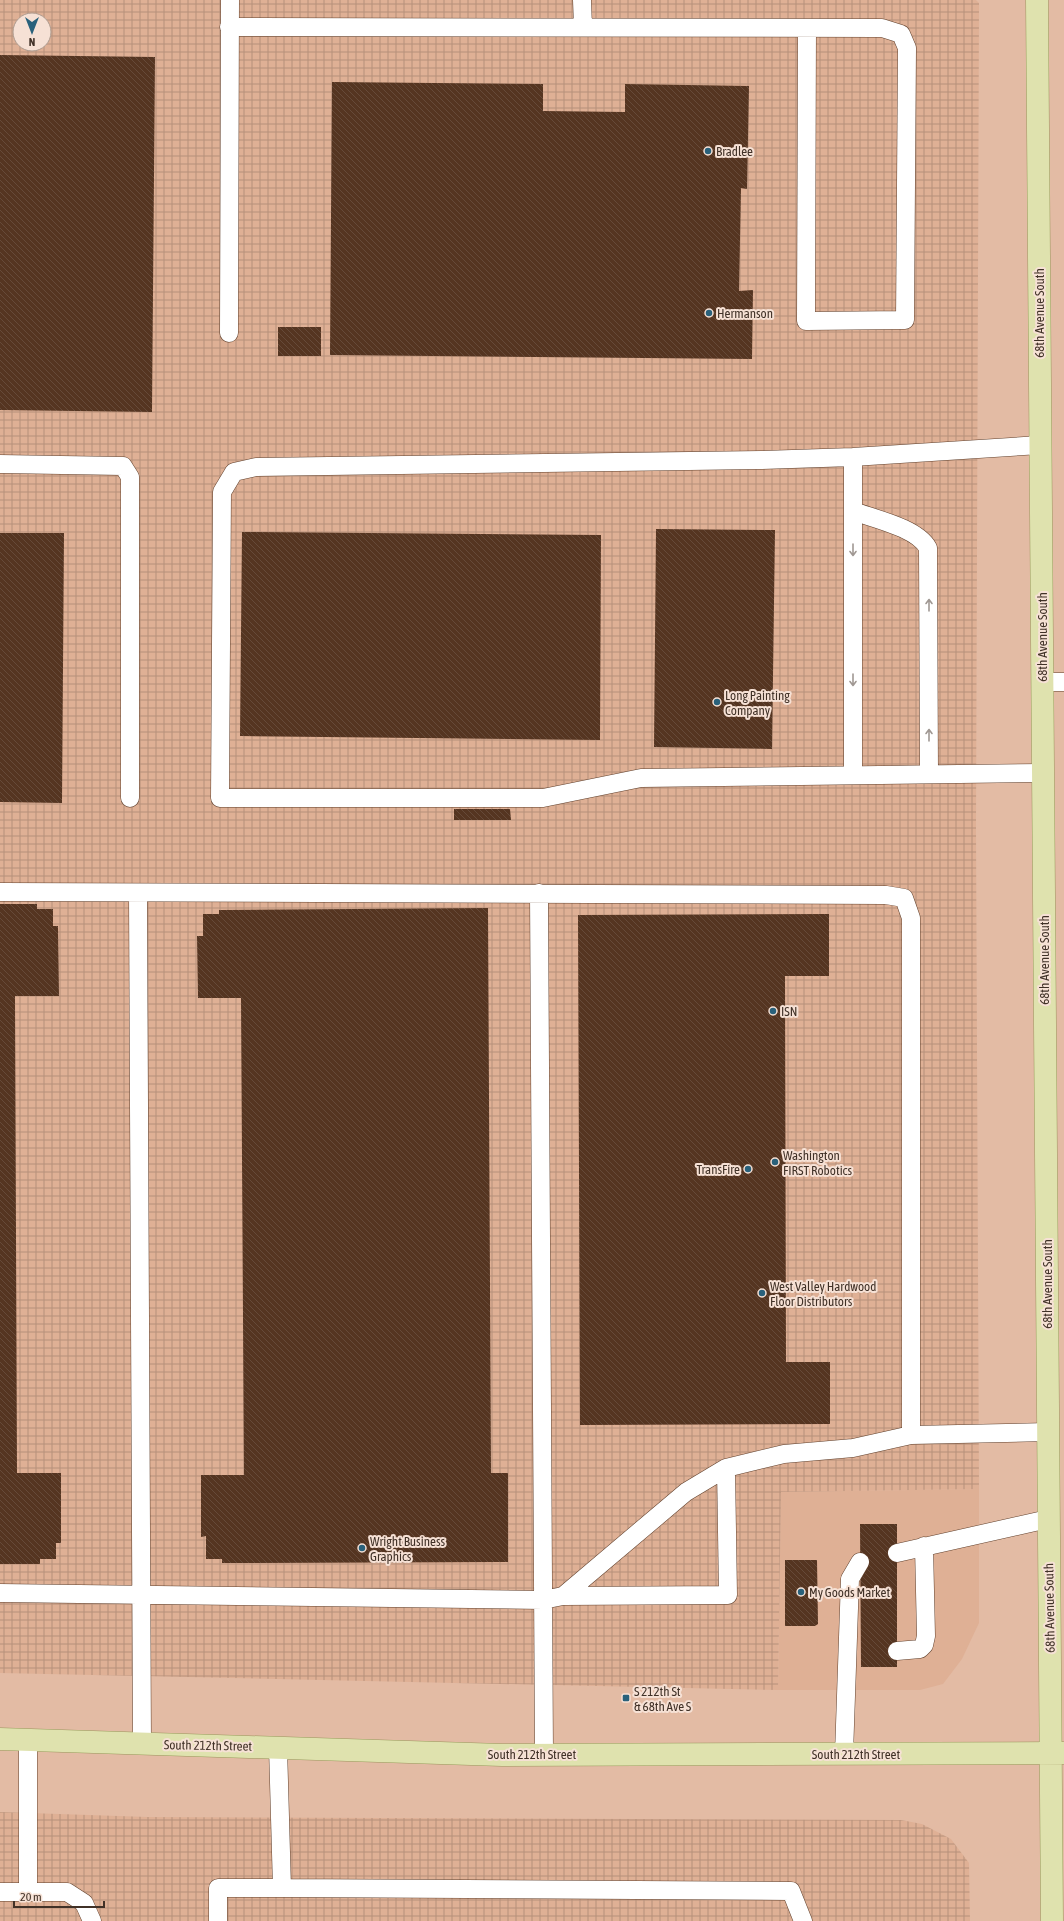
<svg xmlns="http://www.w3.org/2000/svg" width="1064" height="1921" font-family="'Asap Condensed',sans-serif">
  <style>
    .built { fill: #dfb095 }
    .industrial { fill: url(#industrial-grid); fill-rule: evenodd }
    .building { fill: url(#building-back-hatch) }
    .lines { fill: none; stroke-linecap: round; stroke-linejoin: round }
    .lane-casing { stroke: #61402c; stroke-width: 19 }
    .primary-casing { stroke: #99985c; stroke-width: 23 }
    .lane { stroke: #fff; stroke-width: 18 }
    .primary { stroke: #dfe2ae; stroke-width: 22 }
    .oneway { stroke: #a09893 }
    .poi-dot { fill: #29617b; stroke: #f6e1d5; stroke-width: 1.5 }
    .labels { text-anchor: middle; stroke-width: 4; stroke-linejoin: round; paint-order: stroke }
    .poi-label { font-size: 13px; fill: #403127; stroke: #f6e1d5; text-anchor: start }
    .street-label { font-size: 13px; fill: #403127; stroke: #f6e1d5 }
  </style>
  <defs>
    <pattern id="industrial-grid" width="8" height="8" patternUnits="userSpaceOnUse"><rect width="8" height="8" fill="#dfb095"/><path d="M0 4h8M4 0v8" fill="none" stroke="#b6907a"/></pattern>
    <pattern id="building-back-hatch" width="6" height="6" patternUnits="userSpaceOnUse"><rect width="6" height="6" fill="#553521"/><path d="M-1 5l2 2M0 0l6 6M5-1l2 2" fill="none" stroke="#664a39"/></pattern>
  </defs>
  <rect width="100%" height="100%" fill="#e3bba4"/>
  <path class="built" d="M 979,1489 L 979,1623 L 962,1659 L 943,1684 L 920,1690 L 778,1690 L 781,1492 Z"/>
  <path class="industrial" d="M 0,0 L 976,0 L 979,3 L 976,828 L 979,1489 L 781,1492 L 778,1690 L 0,1673 ZM 20,20 L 44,20 L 44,44 L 20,44 Z
    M 0,1812 L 148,1817 L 901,1820 L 922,1824 L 951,1839 L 969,1863 L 970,1921 L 0,1921 Z"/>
  <path class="building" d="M 0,55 L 155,57 L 152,412 L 0,410 Z
    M 332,82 L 543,84 L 543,111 L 625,112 L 625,84 L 749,86 L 747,189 L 741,188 L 739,291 L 753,290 L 752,359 L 330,355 Z
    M 278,327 L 321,327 L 321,356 L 278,356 Z
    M 656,529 L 775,530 L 772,749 L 654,747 Z
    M 242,532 L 601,535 L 600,740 L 240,736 Z
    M 0,533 L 64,533 L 62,803 L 0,802 Z
    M 454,809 L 510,809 L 511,820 L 454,820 Z
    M 0,904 L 37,904 L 37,909 L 53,909 L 53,926 L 58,926 L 59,996 L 15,996 L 17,1473 L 61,1473 L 61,1543 L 56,1543 L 56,1559 L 40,1559 L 40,1564 L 0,1564 Z
    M 488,908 L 491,1473 L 508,1473 L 508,1562 L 222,1563 L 222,1559 L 206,1559 L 206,1536 L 201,1537 L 201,1475 L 244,1475 L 241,998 L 198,998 L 197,936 L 203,936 L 203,914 L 219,914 L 219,910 Z
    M 829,914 L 829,976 L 785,976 L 786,1362 L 830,1362 L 830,1424 L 580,1425 L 578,915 Z
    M 860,1524 L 897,1524 L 897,1667 L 861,1667 Z
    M 785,1560 L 817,1560 L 818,1624 L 815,1626 L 785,1626 Z"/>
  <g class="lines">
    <g class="lane-casing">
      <path id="lane" d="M 582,0 L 583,27
        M 229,27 L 882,28 L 901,34 L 907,48 L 905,320 L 806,321 L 807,28
        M 229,333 L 230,0
        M 1040,445 L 853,457 L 761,460 L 256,467 L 234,472 L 222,492 L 220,798 L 543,798 L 641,778 L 1043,773
        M 853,457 L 853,775
        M 0,464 L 123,466 L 130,477 L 130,798
        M 853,511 C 875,519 917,528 928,548 L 929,774
        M 1042,682 L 1064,682
        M 0,892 L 886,895 L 904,898 L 911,918 L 911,1435
        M 138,893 L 142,1744
        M 539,893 L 544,1754
        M 897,1553 L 1048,1519
        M 0,1593 L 543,1600 L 563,1596 L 686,1492 L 726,1468 L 784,1454 L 853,1448 L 911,1435 L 1048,1432
        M 563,1596 L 728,1595 L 726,1468
        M 897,1651 L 920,1649 L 924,1645 L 926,1636 L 924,1546
        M 844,1754 L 850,1579 L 860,1562
        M 282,1888 L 791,1891 L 803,1921
        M 0,1892 L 67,1892 L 84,1903 L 92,1921
        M 28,1892 L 28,1740
        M 218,1921 L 218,1888 L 282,1888 L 278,1747"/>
    </g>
    <g class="primary-casing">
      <path id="primary" d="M 1037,0 L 1052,1921
        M 0,1739 L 502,1755 L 1064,1753"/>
    </g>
    <use href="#lane" class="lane"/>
    <use href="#primary" class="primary"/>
  </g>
  <defs><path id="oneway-shaft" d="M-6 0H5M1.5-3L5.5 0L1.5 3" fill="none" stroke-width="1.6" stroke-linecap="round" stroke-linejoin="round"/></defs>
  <g class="oneway">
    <use href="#oneway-shaft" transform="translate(853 550) rotate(90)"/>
    <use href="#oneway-shaft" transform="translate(929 605) rotate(-90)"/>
    <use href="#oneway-shaft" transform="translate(853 680) rotate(90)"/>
    <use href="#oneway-shaft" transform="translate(929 735) rotate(-90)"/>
  </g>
  <g class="poi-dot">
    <circle cx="708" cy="151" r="4"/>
    <circle cx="709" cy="313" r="4"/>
    <circle cx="717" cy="702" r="4"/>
    <circle cx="773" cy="1011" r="4"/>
    <circle cx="775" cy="1162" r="4"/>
    <circle cx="748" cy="1169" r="4"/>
    <circle cx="762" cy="1293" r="4"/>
    <circle cx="362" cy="1548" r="4"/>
    <circle cx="801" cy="1592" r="4"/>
    <rect x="622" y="1694" width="8" height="8" rx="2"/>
  </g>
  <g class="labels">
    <g class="poi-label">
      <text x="716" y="156">Bradlee</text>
      <text x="717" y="318">Hermanson</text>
      <text x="725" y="700">Long Painting<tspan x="725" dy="15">Company</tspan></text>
      <text x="781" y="1016">ISN</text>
      <text x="783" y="1160">Washington<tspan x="783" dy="15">FIRST Robotics</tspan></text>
      <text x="740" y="1174" text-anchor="end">TransFire</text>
      <text x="770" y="1291">West Valley Hardwood<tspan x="770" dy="15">Floor Distributors</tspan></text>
      <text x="370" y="1546">Wright Business<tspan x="370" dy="15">Graphics</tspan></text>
      <text x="809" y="1597">My Goods Market</text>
      <text x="634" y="1696">S 212th St<tspan x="634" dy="15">&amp; 68th Ave S</tspan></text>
    </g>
    <g class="street-label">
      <text transform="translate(1039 313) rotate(-90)" y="5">68th Avenue South</text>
      <text transform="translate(1042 637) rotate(-90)" y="5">68th Avenue South</text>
      <text transform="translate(1044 960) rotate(-90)" y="5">68th Avenue South</text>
      <text transform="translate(1047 1284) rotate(-90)" y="5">68th Avenue South</text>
      <text transform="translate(1049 1608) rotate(-91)" y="5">68th Avenue South</text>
      <text transform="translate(208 1745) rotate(1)" y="5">South 212th Street</text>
      <text x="532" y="1759">South 212th Street</text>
      <text x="856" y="1759">South 212th Street</text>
    </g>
  </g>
  <g transform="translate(32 32) rotate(180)"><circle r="19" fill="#f6e1d5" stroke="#ad9b8f"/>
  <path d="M0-3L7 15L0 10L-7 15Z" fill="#29617b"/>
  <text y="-6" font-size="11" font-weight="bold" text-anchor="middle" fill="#403127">N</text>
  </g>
  <path d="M14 1901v6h90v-6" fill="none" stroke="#403127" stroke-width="2"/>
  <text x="20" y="1901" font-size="12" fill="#403127" stroke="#f6e1d5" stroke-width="3" paint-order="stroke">20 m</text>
</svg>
